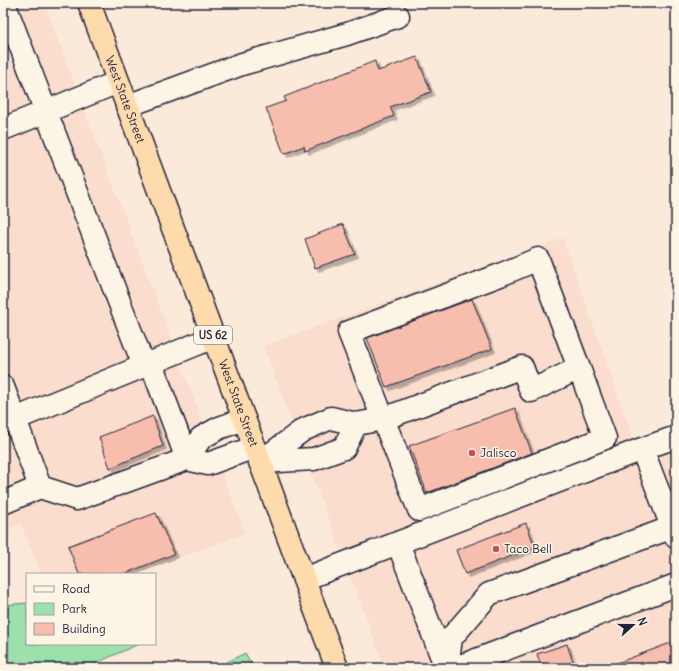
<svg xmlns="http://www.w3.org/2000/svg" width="679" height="671" font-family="Delius,sans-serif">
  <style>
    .built { fill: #faddcc }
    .green { fill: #9ce1ac; stroke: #5f8274 }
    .building { fill: #f7bead; stroke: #22223b; filter: url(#shadow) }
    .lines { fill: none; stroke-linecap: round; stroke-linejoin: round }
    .minor-casing { stroke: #22223b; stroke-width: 25 }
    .highway-casing { stroke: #22223b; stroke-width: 25 }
    .minor { stroke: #fcf5e5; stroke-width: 22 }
    .highway { stroke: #fedbac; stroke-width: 22 }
    .poi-dot { fill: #d1495b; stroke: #fcf5e5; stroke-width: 1.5 }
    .labels { text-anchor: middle; stroke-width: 3; stroke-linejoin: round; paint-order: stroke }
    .shield { fill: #fcf5e5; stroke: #63616e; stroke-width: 1 }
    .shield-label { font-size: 11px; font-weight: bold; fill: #22223b }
    .street-label { font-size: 12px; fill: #22223b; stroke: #fcf5e5 }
    .poi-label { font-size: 12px; fill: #22223b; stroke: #fcf5e5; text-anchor: start }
  </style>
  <defs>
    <filter id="shadow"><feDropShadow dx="3.5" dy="3.5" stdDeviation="0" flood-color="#0004"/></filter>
  </defs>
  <rect width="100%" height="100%" fill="#fbeada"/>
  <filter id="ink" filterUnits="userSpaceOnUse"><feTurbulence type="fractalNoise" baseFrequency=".025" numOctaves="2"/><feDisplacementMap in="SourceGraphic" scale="8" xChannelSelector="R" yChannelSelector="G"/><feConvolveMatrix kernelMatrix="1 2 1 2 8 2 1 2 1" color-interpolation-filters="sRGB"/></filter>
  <g filter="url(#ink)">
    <path class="built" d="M 3,3 L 44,3 L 245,533 L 137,574 L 44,574 L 40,572 L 21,524 L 3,531 Z
      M 563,238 L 633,438 L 676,424 L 676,668 L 385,668 L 263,346 Z"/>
    <path class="green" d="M 27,603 L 27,644 L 139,644 L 85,668 L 3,668 L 3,605 Z
      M 245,653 L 254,668 L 216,668 Z"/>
    <path class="building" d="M 417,57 L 431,92 L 390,107 L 394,116 L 305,151 L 304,146 L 284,154 L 266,108 L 286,101 L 284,97 L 375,61 L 378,71 Z
      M 343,224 L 355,254 L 315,268 L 305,239 Z
      M 472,299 L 492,349 L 386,387 L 367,338 Z
      M 515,408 L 532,453 L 427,493 L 409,446 Z
      M 153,416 L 163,446 L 110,468 L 99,437 Z
      M 156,513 L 174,554 L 124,574 L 79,574 L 68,546 Z
      M 526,523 L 535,547 L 465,574 L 456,550 Z
      M 676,641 L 676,668 L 609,668 L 609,666 Z
      M 567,644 L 575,668 L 542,668 L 537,654 Z"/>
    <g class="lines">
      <g class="minor-casing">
        <path id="minor" d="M 4,3 L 144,366
          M 127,106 L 242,64 L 347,34 L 398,16
          M 3,129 L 118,82
          M 3,387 L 15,419
          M 331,418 L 356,424 L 344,448 L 314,459 L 260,462 L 303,430 Z
          M 244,419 L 219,428 L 201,438 L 187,459 L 208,464 L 255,447
          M 356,424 L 383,419 L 522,367 L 531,391 L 579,368 L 605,438 L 419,510 L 349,332 L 500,275 L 538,259 L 579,368
          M 642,449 L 676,537
          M 40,487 L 77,499 L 187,459 L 151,363
          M 3,503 L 40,487 L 15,419 L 214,337
          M 398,543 L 446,668
          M 304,579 L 642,449 L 676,437
          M 447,668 L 451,638 L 489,594 L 676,526
          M 455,668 L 676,585"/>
      </g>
      <g class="highway-casing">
        <g id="highway">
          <path id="s1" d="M 89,3 L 337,668"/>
        </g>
      </g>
      <use href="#minor" class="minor"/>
      <use href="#highway" class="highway"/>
    </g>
  </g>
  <g class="poi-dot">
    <circle cx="472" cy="453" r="4"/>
    <circle cx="496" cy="549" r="4"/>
  </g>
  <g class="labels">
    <rect class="shield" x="194" y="326" width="38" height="18" rx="3"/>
    <g class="shield-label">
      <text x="213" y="339">US 62</text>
    </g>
    <g class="street-label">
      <text dy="4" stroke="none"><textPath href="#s1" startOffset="103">West State Street</textPath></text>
      <text dy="4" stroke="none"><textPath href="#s1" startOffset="427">West State Street</textPath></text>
    </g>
    <g class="poi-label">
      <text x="480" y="457">Jalisco</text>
      <text x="504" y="553">Taco Bell</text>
    </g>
  </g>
  <rect width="679" height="671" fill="none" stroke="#fcf5e5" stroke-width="16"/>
  <rect x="8" y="8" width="663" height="655" fill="none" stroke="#22223b" stroke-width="1.5" filter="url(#ink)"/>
  <rect x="26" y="573" width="130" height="72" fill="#fcf5e5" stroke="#a5a1a1"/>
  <rect x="34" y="586" width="20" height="6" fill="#fcf5e5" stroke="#a5a1a1"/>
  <text x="62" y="593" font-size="12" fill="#22223b">Road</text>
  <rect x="34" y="603" width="20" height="12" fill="#9ce1ac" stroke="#a5a1a1"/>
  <text x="62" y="613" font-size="12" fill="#22223b">Park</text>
  <rect x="34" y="623" width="20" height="12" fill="#f7bead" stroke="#a5a1a1"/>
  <text x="62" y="633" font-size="12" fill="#22223b">Building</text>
  <g transform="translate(633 625) rotate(69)" stroke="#fcf5e5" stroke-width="3" paint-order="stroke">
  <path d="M0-3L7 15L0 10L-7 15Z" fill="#22223b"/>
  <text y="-6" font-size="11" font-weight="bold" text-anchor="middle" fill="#22223b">N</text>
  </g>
</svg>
